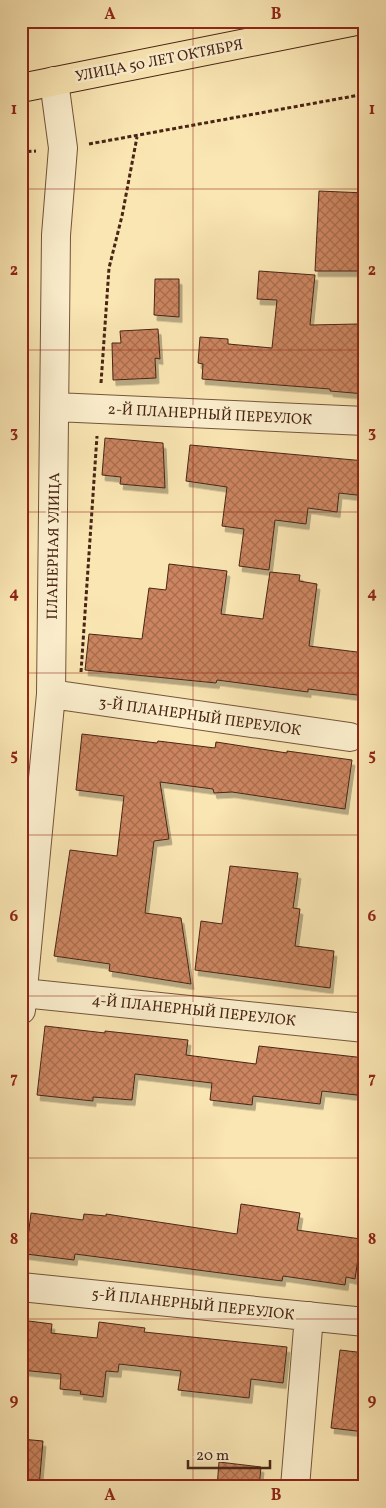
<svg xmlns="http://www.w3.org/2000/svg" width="386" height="1508" font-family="Vollkorn,serif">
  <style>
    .building { fill: url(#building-cross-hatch); stroke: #482515; filter: url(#shadow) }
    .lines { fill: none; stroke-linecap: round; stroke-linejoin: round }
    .minor-casing { stroke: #74553c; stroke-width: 30 }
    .major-casing { stroke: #482515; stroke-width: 30 }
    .path { stroke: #482515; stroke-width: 3; stroke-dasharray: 4 2.5; stroke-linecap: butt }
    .minor { stroke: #fcefce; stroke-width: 28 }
    .major { stroke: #fae6b3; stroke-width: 28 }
    .grid { fill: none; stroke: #8f2418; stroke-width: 1; stroke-opacity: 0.55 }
    .labels { text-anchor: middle; stroke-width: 5; stroke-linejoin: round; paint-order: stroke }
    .street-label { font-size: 15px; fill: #482515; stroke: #fcefce }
    .neatline { fill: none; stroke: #8f2418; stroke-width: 2 }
    .grid-label { font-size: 16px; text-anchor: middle; font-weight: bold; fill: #8f2418 }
  </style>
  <defs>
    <pattern id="building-cross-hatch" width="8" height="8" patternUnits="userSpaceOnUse" patternTransform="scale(1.25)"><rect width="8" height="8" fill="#cc8560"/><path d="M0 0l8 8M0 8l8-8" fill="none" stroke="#a86d4e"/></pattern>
    <filter id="shadow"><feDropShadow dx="3" dy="5.5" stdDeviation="0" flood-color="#0004"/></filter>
  </defs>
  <rect width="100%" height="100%" fill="#fae6b3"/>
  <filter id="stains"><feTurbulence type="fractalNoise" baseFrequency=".004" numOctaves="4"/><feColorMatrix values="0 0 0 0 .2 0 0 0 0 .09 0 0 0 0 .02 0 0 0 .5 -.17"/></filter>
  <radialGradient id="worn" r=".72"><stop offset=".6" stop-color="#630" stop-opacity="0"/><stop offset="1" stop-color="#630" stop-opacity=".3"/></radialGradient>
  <path class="building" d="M 319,191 L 365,193 L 365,271 L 315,271 Z
    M 259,271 L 315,275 L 310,325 L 358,324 L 358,354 L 365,354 L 365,394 L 330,391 L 330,389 L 202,379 L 203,364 L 198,363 L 200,337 L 228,339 L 228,344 L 272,348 L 277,300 L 257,299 Z
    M 155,279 L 179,279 L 179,317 L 154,315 Z
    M 158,329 L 160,359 L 155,358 L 156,378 L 113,380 L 112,343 L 121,343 L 120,331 Z
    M 105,438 L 163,443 L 165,488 L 120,484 L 121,477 L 102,475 Z
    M 190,445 L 365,461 L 365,496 L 339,493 L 337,512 L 308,508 L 306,524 L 275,520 L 269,570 L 239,566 L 244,529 L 222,526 L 227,487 L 186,481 Z
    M 169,564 L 227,571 L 221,614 L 263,619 L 270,572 L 300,575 L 299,581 L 317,584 L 309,646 L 365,653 L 365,696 L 308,689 L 308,692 L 217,680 L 216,683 L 85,670 L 89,634 L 142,639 L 149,588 L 166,590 Z
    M 82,734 L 157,743 L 158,741 L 215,748 L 216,742 L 287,753 L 287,751 L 352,760 L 345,809 L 232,792 L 214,793 L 213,789 L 160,782 L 169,839 L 154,841 L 145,913 L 181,918 L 191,984 L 109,971 L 110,964 L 54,956 L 70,850 L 117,856 L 124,796 L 76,790 Z
    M 230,866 L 298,873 L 293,908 L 300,909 L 295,946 L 334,951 L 330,988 L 195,970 L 201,921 L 222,924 Z
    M 45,1026 L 105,1033 L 105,1031 L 188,1040 L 186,1055 L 256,1064 L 259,1046 L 365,1058 L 365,1096 L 322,1091 L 320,1104 L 253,1096 L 252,1105 L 210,1100 L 212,1083 L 135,1074 L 132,1100 L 93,1097 L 93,1101 L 37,1095 Z
    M 241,1204 L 300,1213 L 297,1230 L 361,1239 L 355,1279 L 346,1277 L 345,1285 L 283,1276 L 282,1281 L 75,1254 L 74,1260 L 26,1254 L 31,1213 L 83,1220 L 84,1214 L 106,1216 L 106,1214 L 237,1234 Z
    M 21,1320 L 52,1324 L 51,1333 L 97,1338 L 99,1322 L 145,1328 L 144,1332 L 287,1347 L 283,1383 L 251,1379 L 249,1398 L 178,1390 L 181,1371 L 119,1364 L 118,1372 L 106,1371 L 103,1397 L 80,1394 L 81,1391 L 60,1389 L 61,1374 L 21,1370 Z
    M 340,1350 L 365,1353 L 365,1432 L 331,1428 Z
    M 21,1439 L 43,1441 L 39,1487 L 21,1487 Z
    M 219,1462 L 261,1467 L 259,1487 L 217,1487 Z"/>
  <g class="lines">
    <g class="minor-casing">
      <path id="minor" d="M 55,407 L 365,421
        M 51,694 L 350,737
        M 23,993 L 365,1028
        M 21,1010 L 51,694 L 56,235 L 63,148 L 54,81
        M 21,1287 L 365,1322
        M 295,1487 L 309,1316"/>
    </g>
    <g class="major-casing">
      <path id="major" d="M 21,88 L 356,21"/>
    </g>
    <path class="path" d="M 89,144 L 365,94
      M 21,152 L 36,151
      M 101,383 L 109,268 L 122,216 L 137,137
      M 81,672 L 97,436"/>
    <use href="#minor" class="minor"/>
    <use href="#major" class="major"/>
  </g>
  <path class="grid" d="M 193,21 L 193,1487M 21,189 L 365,189M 21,350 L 365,350M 21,512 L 365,512M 21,673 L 365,673M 21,835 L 365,835M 21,996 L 365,996M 21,1158 L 365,1158M 21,1319 L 365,1319"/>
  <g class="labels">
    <g class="street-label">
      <text transform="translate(159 60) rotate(-11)" y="5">УЛИЦА 50 ЛЕТ ОКТЯБРЯ</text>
      <text transform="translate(210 414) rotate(3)" y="5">2-Й ПЛАНЕРНЫЙ ПЕРЕУЛОК</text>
      <text transform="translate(53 546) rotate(-89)" y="5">ПЛАНЕРНАЯ УЛИЦА</text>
      <text transform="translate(200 716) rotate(8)" y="5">3-Й ПЛАНЕРНЫЙ ПЕРЕУЛОК</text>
      <text transform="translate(194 1010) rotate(6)" y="5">4-Й ПЛАНЕРНЫЙ ПЕРЕУЛОК</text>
      <text transform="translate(193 1304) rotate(6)" y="5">5-Й ПЛАНЕРНЫЙ ПЕРЕУЛОК</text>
    </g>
  </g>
  <rect width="386" height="1508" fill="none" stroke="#fae6b3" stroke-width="55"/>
  <path d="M188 1460v8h82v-8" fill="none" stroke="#482515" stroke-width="2.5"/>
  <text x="196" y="1460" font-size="15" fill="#482515" stroke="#fcefce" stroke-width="4" paint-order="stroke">20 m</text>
  <rect x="28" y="28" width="330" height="1452" class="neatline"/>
  <g class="grid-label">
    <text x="110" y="19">A</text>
    <text x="276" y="19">B</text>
    <text x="14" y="114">1</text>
    <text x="372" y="114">1</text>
    <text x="14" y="275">2</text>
    <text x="372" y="275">2</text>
    <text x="14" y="437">3</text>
    <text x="372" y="437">3</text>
    <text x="14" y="598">4</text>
    <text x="372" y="598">4</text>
    <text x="14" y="760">5</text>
    <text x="372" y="760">5</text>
    <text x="14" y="921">6</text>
    <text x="372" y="921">6</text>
    <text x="14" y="1083">7</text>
    <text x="372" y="1083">7</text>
    <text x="14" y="1244">8</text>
    <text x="372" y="1244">8</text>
    <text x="14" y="1405">9</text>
    <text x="372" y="1405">9</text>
    <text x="110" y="1500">A</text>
    <text x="276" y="1500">B</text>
  </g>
  <rect width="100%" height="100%" filter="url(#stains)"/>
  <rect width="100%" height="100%" fill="url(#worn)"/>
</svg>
